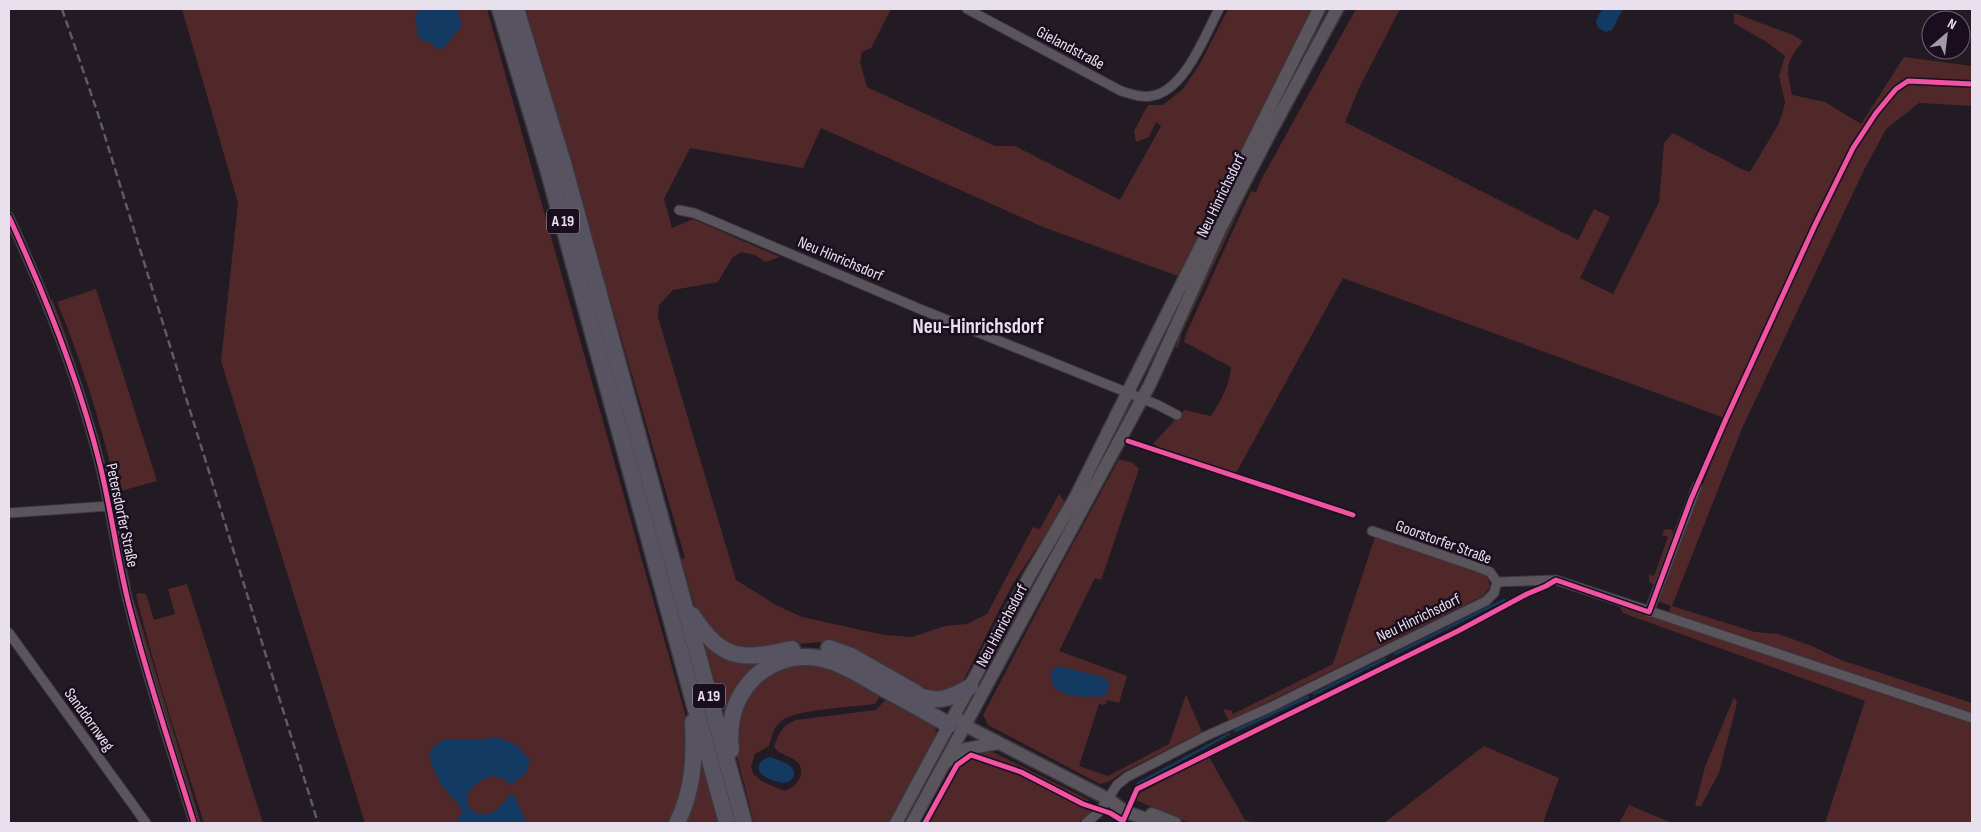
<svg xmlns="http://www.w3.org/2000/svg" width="1981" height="832" font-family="'Sofia Sans Condensed',sans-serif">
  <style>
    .green { fill: #50282a }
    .water { fill: #133a62 }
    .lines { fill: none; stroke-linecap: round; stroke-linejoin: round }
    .stream { stroke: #133a62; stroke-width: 2.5 }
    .street-casing { stroke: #3b363d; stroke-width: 11 }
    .secondary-casing { stroke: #3b363d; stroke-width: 15 }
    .highway-casing { stroke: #3b363d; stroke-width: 19 }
    .street { stroke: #5a555c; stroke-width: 9 }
    .secondary { stroke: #5a555c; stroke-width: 12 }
    .highway { stroke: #585360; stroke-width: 16 }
    .rail { stroke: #5f5b61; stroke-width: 2.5; stroke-dasharray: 8 4; stroke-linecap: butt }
    .cycleway-casing { stroke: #1a0e1e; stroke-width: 8 }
    .cycleway { stroke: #f153a3; stroke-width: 5 }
    .labels { text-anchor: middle; stroke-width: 5; stroke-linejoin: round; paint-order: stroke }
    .shield { fill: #1a0e1e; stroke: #aaa1ae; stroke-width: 1 }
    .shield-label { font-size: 15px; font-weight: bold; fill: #e8e0ec }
    .street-label { font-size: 16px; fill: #e8e0ec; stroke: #1a0e1e }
    .district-label { font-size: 21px; font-weight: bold; fill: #e8e0ec; stroke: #1a0e1e }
  </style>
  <rect width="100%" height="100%" fill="#221b24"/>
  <path class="green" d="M 182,9 L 487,9 L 688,724 L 690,753 L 673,823 L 365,823 L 221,361 L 238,203 Z
    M 526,9 L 891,9 L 871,48 L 862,52 L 860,62 L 867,87 L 995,146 L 1015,146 L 1120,200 L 1161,126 L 1156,122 L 1149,137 L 1136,142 L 1134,131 L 1148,105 L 1163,105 L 1183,89 L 1201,62 L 1228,9 L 1313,9 L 1178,276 L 1043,227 L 821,128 L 803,168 L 690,148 L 664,199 L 672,228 L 693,219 L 780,257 L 765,262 L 755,255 L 741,252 L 732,258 L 718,282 L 673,290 L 659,305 L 658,317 L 736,580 L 776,605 L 802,617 L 884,635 L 912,637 L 945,626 L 967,624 L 987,614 L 1033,527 L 1040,529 L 1059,494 L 1066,504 L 1012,585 L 964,679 L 960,684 L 942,693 L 926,693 L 835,645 L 821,642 L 732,649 L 698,617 L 681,559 L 685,558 Z
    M 1343,9 L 1346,9 L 1288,110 L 1249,189 L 1181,335 L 1178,348 L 1176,348 L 1180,330 L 1250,178 L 1286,110 Z
    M 1356,9 L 1400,9 L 1360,86 L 1345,122 L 1578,240 L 1594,209 L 1610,217 L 1580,278 L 1613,294 L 1659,202 L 1664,143 L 1673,133 C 1691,142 1708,152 1725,160 C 1735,165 1739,169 1750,172 L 1778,125 L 1782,115 L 1785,102 L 1779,76 L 1785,56 L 1768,43 L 1734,23 L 1734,13 L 1793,35 L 1803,41 C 1785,64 1786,67 1792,95 L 1825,102 L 1861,124 L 1904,57 L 1972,66 L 1972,106 L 1919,103 L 1886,129 L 1863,172 L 1743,426 L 1672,606 L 1755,632 L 1778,634 L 1812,646 L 1841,660 L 1972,703 L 1972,823 L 1825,823 L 1865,701 L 1623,613 L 1619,605 L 1666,621 L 1671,606 L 1657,601 L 1727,423 L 1722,417 L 1343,278 L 1236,473 L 1162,449 L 1153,444 L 1184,410 L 1211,416 C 1221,400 1230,385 1231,367 L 1184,342 L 1186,334 L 1251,191 L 1256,192 L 1261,180 Z
    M 96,289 L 157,481 L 117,492 C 102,427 83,364 57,302 Z
    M 52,299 L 64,330 L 99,438 L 131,586 L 128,584 L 62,331 L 51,301 Z
    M 1119,459 L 1133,463 L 1139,469 L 1101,580 L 1095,578 L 1059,651 L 1127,676 L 1119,703 L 1107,700 L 1105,705 L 1099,704 L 1079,766 L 1108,776 L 1169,744 L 1186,695 L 1202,732 L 1123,772 L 1110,781 L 1100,784 L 988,725 L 983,715 L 1055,577 Z
    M 1665,529 L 1672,530 L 1674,537 L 1656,586 L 1649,582 L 1649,574 L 1654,576 L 1668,537 L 1662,535 Z
    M 1375,537 L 1482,573 L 1488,579 L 1490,587 L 1483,596 L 1229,721 L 1223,709 L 1231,710 L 1233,714 L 1333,664 Z
    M 187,584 L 263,823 L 204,823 C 180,748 155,672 136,595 L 139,593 L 146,594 L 154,620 L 175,614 L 168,589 Z
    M 133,597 L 201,823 L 199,823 L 131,600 Z
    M 703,641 L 714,648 L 826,651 L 851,660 L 945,714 L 855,665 L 773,661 L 727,722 Z
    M 782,664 L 831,666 L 881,695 L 875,704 C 853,707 796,709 781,721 C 773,728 772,737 769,746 L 755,754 L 751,766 L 753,774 L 763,782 L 785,791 C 793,787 800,782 801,773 C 803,756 781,758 774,747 C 779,732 782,726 796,720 L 876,710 L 887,698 L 932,724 L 936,730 L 935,740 L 891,823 L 754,823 L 733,740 L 737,712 L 752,685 Z
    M 1734,697 L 1737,703 L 1719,773 L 1701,806 L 1695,806 L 1705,767 Z
    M 1484,746 L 1559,778 L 1543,823 L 1384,823 Z
    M 697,749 L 718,823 L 681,823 Z
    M 986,750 L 995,753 L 1089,800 L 1084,803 L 1020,770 L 974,753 Z
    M 1209,757 L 1245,820 L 1254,823 L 1189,823 L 1136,800 L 1140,793 Z
    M 972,759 C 1016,767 1052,796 1094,811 L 1078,823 L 929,823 L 959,768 Z
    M 1629,805 L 1672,823 L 1619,823 Z"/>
  <path class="water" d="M 423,9 L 457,9 L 462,25 L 442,50 L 418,37 L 415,14 Z
    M 1602,9 L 1623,9 L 1612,30 L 1606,32 L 1598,28 L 1596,21 Z
    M 1059,666 L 1103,677 L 1110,682 L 1106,696 C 1086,697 1047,700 1051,671 Z
    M 497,737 L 516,745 L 530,760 L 526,773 L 511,785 C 494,769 481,777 468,793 L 468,806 C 484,824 500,810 510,794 L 513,794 L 527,823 L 455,823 L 462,814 C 461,802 453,800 447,792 C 438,780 431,766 429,752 C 443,736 448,739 468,740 C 477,740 488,738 497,737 Z
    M 771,757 C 777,760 787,762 792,768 C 799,777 788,786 778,782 C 774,780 768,779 764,776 C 753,768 761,758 771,757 Z"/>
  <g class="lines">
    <path class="stream" d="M 1395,654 L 1504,600
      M 1314,694 L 1385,659
      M 1235,731 L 1308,697
      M 1137,784 L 1229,734"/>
    <g class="street-casing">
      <path id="street" d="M 967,9 L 1121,91 C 1131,94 1141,98 1151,96 C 1184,92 1205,35 1219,9
        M 679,210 L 694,213 L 920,309 L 1158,405 L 1177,415
        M 9,217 C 46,297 79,380 100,465 C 112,514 118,565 131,613 C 149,684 173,754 194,823
        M 9,513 L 109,506
        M 1372,531 L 1483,569 L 1490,572 L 1497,582
        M 1497,582 L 1556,580 L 1972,718
        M 1649,612 L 1697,486
        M 9,633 L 146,823
        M 1086,823 L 1099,812 L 1117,785 L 1127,777 L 1206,736 L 1273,706 L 1486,601 L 1494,593 L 1497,582"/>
    </g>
    <g class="secondary-casing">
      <path id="secondary" d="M 960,720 L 966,726 L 1108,799 L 1126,812 L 1159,823
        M 948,761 L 966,749 L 998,743
        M 1152,814 L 1175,823
        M 896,823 L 1030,575 L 1075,498 L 1319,9
        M 912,823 L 1150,384 L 1220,229 L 1270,133 L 1337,9"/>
    </g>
    <g class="highway-casing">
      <path id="highway" d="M 500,9 L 548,169 L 727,823
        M 516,9 L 563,163 L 744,823
        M 692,615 C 723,662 741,660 792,649
        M 829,648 L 851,656 L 916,693
        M 922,697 C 941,703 954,696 970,687
        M 731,750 C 728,724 733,700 752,680 C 761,670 774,663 788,659 C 825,650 854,672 886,690 C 907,701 928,713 949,725
        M 677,823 C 693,791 695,758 693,722"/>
    </g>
    <use href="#street" class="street"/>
    <use href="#secondary" class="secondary"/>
    <use href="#highway" class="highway"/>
    <path class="rail" d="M 62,9 L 98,114 L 318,823"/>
    <g class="cycleway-casing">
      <path id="cycleway" d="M 9,217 C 46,297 79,380 100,465 C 112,514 118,565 131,613 C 149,684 173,754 194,823
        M 1128,441 L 1353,515
        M 925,823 L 957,765 L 971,755 L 1021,772 L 1083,804 L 1110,813 L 1123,821 L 1137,789 L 1458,631 L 1527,594 L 1546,586 L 1556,580 L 1649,612 L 1691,499 L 1726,419 L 1815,225 L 1853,148 L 1876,113 L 1896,89 L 1908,81 L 1972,84"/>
    </g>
    <use href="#cycleway" class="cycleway"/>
  </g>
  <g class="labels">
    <g class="shield">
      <rect x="547" y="208.5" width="32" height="25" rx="4"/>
      <rect x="693" y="683.5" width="32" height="25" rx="4"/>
    </g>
    <g class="shield-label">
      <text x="563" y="226">A 19</text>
      <text x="709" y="701">A 19</text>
    </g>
    <g class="street-label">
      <text transform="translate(1071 47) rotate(28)" y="6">Gielandstraße</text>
      <text transform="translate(1220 195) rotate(-64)" y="6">Neu Hinrichsdorf</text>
      <text transform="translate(841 258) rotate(23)" y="6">Neu Hinrichsdorf</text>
      <text transform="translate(123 515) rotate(78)" y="6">Petersdorfer Straße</text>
      <text transform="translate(1444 541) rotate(20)" y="6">Goorstorfer Straße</text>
      <text transform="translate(1418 617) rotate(-26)" y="6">Neu Hinrichsdorf</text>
      <text transform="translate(1001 625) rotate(-62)" y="6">Neu Hinrichsdorf</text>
      <text transform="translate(90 719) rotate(54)" y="6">Sanddornweg</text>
    </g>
    <g class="district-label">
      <text x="978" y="333">Neu-Hinrichsdorf</text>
    </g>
  </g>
  <rect width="1981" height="832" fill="none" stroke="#e8e0ec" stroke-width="20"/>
  <g transform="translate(1946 35) rotate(28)"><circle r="24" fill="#1a0e1e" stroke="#6c6270"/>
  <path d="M0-4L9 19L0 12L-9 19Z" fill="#a39ba6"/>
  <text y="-8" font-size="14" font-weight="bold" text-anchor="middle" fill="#e8e0ec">N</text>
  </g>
</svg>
